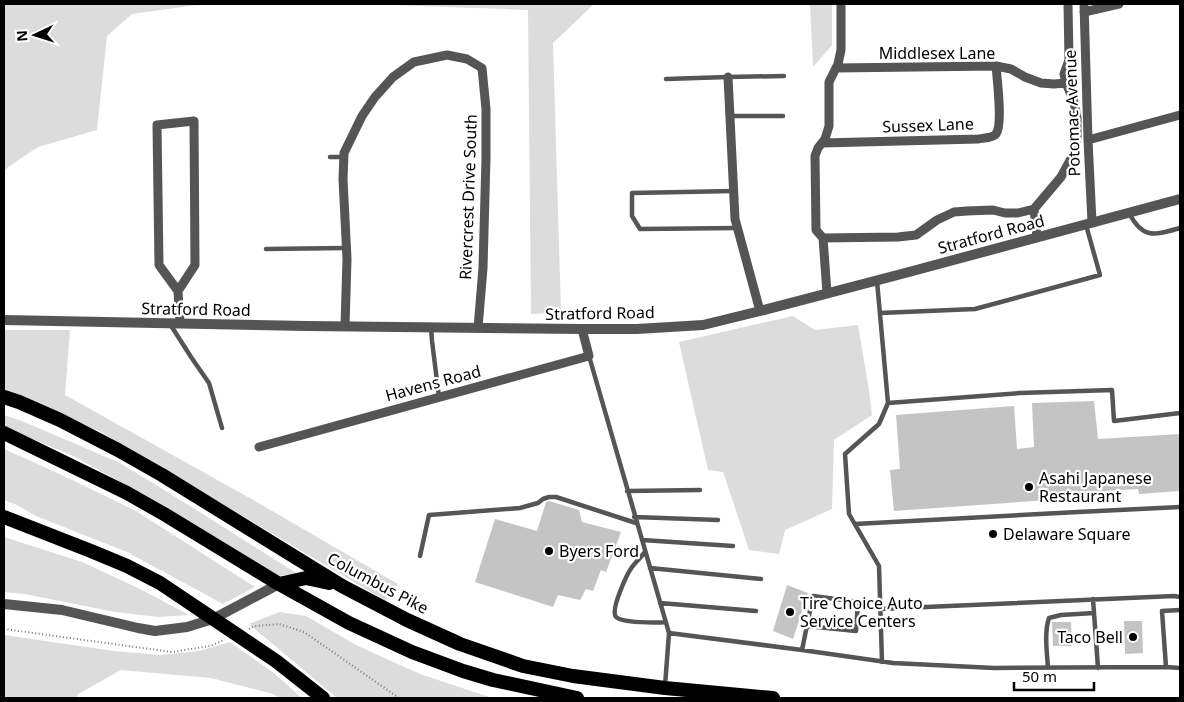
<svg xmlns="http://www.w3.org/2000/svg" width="1184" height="702" font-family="'Noto Sans',sans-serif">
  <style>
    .green { fill: #dcdcdc }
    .building { fill: #c4c4c4 }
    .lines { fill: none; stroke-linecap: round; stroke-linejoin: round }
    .path { stroke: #777; stroke-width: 2; stroke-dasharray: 1 2.5; stroke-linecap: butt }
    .service { stroke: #555; stroke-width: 4.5 }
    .minor { stroke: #555; stroke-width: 9 }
    .tertiary { stroke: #555; stroke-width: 10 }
    .trunk { stroke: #000; stroke-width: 14 }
    .poi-dot { fill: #000; stroke: #fff; stroke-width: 2 }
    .labels { text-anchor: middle; stroke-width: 4.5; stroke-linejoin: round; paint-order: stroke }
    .street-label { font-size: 16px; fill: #000; stroke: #fff }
    .poi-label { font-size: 16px; fill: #000; stroke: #fff; text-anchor: start }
  </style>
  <rect width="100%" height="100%" fill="#fff"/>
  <path class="green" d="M 4,4 L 204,4 L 132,14 L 107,36 L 97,130 L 38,147 L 8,167 L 4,172 Z
    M 364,4 L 594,4 L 553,43 L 561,312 L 531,314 L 528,10 Z
    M 810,4 L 832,4 L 832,45 L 813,67 Z
    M 793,316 L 815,330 L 858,325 L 869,390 L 872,415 L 834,440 L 832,509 L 785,530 L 779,554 L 749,550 L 723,472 L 708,470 L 679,342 Z
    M 4,330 L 70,330 L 65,395 L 255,501 L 398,584 L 386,601 L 101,432 L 23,399 L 4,392 Z
    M 4,415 L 22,421 L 120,463 L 195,509 L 296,573 L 279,576 L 152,499 L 73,456 L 4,427 Z
    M 4,449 L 64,476 L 136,511 L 255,587 L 223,604 L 127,552 L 36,516 L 17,505 L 4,500 Z
    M 4,537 L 82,562 L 140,589 L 189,615 L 158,617 L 115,612 L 25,594 L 4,592 Z
    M 280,612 L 306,616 L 356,645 L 420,674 L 492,698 L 337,698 L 249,624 Z
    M 4,635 L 114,651 L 160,655 L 199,651 L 230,642 L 274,673 L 302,698 L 280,698 L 273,694 L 211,678 L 121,670 L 78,694 L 76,698 L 4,698 Z"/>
  <path class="building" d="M 1094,401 L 1098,439 L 1180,434 L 1180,491 L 1139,494 L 1138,489 L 1105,491 L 1105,496 L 894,511 L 890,470 L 900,469 L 896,415 L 1014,406 L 1017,449 L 1034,447 L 1032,403 Z
    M 549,501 L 579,510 L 582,522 L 621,532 L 606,572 L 601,570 L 593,591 L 586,589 L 580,600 L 558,595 L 553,607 L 475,582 L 495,519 L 537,531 L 546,502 Z
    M 787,585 L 808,593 L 793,639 L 773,631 Z
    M 1124,621 L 1142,621 L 1143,653 L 1125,654 Z
    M 1052,622 L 1071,622 L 1072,646 L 1053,646 Z"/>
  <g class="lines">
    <path class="path" d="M 4,629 L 172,652 L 210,646 L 224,640
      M 249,629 L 255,626 L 279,624 L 304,632 L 399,698"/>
    <path class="service" d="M 666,79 L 728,77 L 784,76
      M 730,116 L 783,116
      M 330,157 L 344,157
      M 734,191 L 632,193 L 632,216 L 640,229 L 737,228
      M 1129,213 C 1143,240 1155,235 1180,228
      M 266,249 L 346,248
      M 877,281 L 888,403 L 879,424 L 845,454 L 849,514 L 879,566 L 882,662
      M 880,313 L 975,309 L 1100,275 L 1086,225
      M 170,324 L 191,357 L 209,383 L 222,428
      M 431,327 L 432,341 L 439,397
      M 589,356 L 669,633
      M 888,403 L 1020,393 L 1112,390 L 1114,421 L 1180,413
      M 627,491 L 700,490
      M 634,517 L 718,520
      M 855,524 L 1078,512 L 1180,507
      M 642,540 L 733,546
      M 645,552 C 641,557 636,562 632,567 C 627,574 610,610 616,617 C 622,623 657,623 666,622
      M 420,556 L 429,515 L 520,508 L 538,503 L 543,499 L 549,497 L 556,497 L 636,523
      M 650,568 L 761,579
      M 1093,599 L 1098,668
      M 660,603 L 756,611
      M 880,609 L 1174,596 L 1180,597
      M 802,650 L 813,596 L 858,602 L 856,631 L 807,626
      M 1166,667 L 1180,668
      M 1048,668 C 1047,652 1044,633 1049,618 L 1061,615 L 1094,613
      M 665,686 L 669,633 L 802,650 L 893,663 L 994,668 L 1166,667 L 1162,611 L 1180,610"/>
    <path class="minor" d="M 1084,4 L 1088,140 L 1092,222
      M 1084,12 L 1119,4
      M 836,68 L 996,66 L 1011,69 L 1025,77 L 1041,83 L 1054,84 L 1066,83
      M 728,77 L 735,219 L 760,311
      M 1088,140 L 1180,115
      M 822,143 L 978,139 C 983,138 993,138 996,134 C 1003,125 997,79 996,66
      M 1034,209 L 1037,237
      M 823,238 L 898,237 L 916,235 L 937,220 L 954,212 L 967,211 L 993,210 L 1005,213 L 1018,213 L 1034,209 L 1061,177 L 1073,155 L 1077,137 L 1077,118 L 1074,102 L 1066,83 L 1064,74 L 1069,60 L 1068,4
      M 178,291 L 159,265 L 157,125 L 194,121 L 195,265 L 178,291 L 180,323
      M 827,293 L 823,238 L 816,230 L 815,156 L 818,148 L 825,139 L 829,126 L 829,82 L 838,64 L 841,50 L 841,4
      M 345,326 L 347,259 L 343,179 L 344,153 L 362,116 L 375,97 L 393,77 L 414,62 L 447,55 L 467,59 L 482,68 L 486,109 L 486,158 L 483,268 L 478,328
      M 259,447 L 589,356 L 582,329"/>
    <path class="tertiary" d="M 4,320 L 307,326 L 582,329 L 637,329 L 703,325 L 760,311 L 909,272 L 1180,199
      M 4,604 L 62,610 L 138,628 L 155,631 L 187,627 L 213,619 L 279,584"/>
    <path class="trunk" d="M 4,397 L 19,402 L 60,420 L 118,450 L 162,475 L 342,586 L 407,620 L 460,644 L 523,666 L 573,676 L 665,688 L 773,698
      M 4,433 L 127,493 L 164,514 L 279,584 L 349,623 L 412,652 L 463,671 L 493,680 L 577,698
      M 4,517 L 91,551 L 127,566 L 160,583 L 276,661 L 323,698
      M 279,584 L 306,578 L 329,583"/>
  </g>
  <g class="poi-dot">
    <circle cx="1029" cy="487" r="5"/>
    <circle cx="993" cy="534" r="5"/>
    <circle cx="549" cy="551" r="5"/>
    <circle cx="790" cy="612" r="5"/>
    <circle cx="1133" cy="637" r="5"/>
  </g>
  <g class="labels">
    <g class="street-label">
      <text x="937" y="59">Middlesex Lane</text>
      <text transform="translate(1072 113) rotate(-92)" y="6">Potomac Avenue</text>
      <text transform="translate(928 125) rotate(-2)" y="6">Sussex Lane</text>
      <text transform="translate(468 197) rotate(-88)" y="6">Rivercrest Drive South</text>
      <text transform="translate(991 234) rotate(-15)" y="6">Stratford Road</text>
      <text transform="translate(196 309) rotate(1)" y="6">Stratford Road</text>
      <text transform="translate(600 313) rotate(-1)" y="6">Stratford Road</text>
      <text transform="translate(433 383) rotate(-15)" y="6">Havens Road</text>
      <text transform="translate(378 583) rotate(28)" y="6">Columbus Pike</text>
    </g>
    <g class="poi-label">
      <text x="1039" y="484">Asahi Japanese<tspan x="1039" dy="18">Restaurant</tspan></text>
      <text x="1003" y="540">Delaware Square</text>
      <text x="559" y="557">Byers Ford</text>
      <text x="800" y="609">Tire Choice Auto<tspan x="800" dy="18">Service Centers</tspan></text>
      <text x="1123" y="643" text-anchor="end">Taco Bell</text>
    </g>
  </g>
  <rect width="1184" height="702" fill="none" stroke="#000000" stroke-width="10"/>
  <g transform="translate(35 35) rotate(266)" stroke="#ffffff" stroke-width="4" paint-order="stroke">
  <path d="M0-4L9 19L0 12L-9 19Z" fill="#000000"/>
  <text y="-8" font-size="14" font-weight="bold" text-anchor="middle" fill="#000000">N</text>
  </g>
  <path d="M1014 682v8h80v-8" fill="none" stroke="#000000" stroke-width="2.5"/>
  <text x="1022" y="682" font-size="15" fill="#000000" stroke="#ffffff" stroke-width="4" paint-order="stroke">50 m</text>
</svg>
